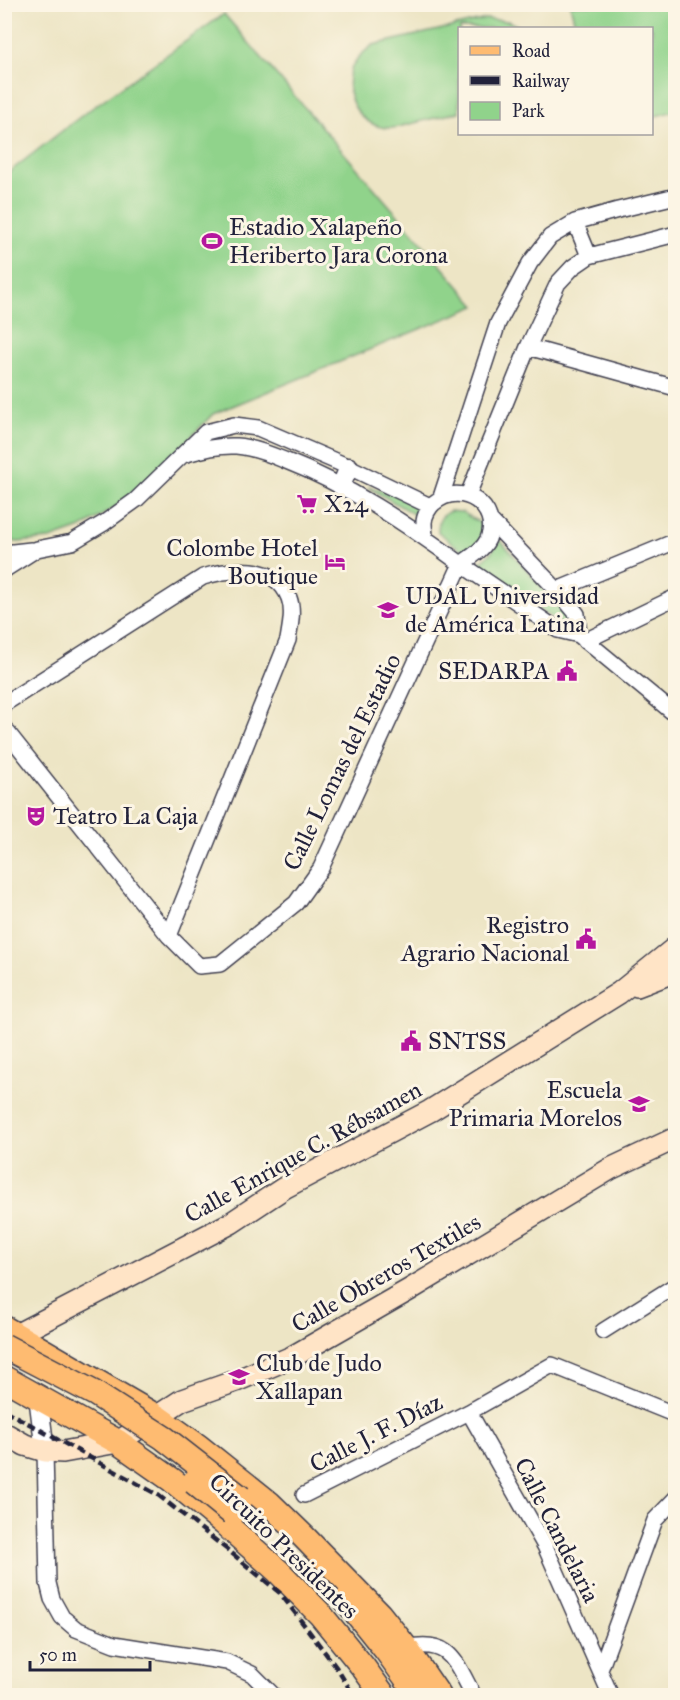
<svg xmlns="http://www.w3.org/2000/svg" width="680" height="1700" font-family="'IM FELL Great Primer',serif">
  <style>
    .green { fill: #90d38b; stroke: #597a63; stroke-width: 1.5 }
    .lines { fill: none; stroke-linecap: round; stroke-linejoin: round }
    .minor-casing { stroke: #403f50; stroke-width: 18 }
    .tertiary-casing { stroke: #403f50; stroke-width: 21 }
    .secondary-casing { stroke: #403f50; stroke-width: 24 }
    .primary-casing { stroke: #403f50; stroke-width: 27 }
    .minor { stroke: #fff; stroke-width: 15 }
    .tertiary { stroke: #fff; stroke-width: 18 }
    .secondary { stroke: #ffe4c6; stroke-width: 21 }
    .primary { stroke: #febb71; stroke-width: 24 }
    .rail { stroke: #22223b; stroke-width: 4.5; stroke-dasharray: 9 4.5; stroke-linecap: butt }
    .primary-bridge-casing { stroke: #403f50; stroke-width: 27; stroke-linecap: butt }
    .primary-bridge { stroke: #febb71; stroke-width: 24 }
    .labels { text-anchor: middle; stroke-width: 6; stroke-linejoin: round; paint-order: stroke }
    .poi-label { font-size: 24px; fill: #22223b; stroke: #fcf5e5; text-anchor: start }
    .street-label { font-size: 24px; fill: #22223b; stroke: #fcf5e5 }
  </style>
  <rect width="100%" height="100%" fill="#fcf5e5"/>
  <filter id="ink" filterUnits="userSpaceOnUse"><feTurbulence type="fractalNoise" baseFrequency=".0167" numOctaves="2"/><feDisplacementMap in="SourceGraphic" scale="12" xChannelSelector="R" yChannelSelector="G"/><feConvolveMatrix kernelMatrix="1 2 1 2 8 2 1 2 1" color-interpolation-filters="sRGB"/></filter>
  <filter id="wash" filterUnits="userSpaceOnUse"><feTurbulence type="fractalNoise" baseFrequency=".008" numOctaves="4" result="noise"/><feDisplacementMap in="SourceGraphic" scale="24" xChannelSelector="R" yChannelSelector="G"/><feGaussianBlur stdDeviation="1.35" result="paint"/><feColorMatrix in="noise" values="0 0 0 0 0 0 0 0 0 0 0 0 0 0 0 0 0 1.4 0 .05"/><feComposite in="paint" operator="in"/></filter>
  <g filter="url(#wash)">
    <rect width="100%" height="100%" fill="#ede5c5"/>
    <path class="green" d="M 570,5 L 675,5 L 675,111 L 652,117 L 652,28 L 576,28 Z
      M 224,14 L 476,306 L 213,414 L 134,496 L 81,528 L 50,539 L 18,542 L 5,540 L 4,176 L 85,113 Z
      M 486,19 L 508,21 L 522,28 L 460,28 L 459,112 C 443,116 426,120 410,124 C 404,125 397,128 391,128 C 359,129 339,92 353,65 C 358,56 365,51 373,45 Z
      M 368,487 L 425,500 L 418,517 Z
      M 450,511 L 462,512 L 480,523 L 482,538 L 473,549 L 464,552 L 438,532 C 438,521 440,516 450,511 Z
      M 500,540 L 574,623 L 571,630 L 474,567 L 490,554 Z"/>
  </g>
  <g filter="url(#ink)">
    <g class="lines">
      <g class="minor-casing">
        <path id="minor" d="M 575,222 L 589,256
          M 528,347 L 676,388
          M 183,455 C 201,450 217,445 236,446 C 252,447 270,454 284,460 C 348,485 407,524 461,564 C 471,557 483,550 488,539 C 501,508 462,479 434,503 C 429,507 424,516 424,523 C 424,528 425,533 425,537
          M 468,495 L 528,347 L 558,283 L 573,267 L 589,256 L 676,234
          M 441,497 L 498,323 L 530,263 L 550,237 L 575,222 L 618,210 L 676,196
          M 490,520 L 557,590 L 577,614 L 579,635
          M 4,553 L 31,550
          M 4,570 L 37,549 L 72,542 L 104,523 L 136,500 L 206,432 L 234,425 L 258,428 L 349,467 L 430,506
          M 557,590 L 676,541
          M 585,641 L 676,597
          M 4,704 L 203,577 C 231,568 276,563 289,598 C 294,611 290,627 288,640 L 169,936
          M 4,728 L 169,936 L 199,966 L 220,964 L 296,903 L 321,868 L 461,564 L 558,630 L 579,635 L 676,715
          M 603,1331 L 676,1285
          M 469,1412 L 545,1546 L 611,1696
          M 45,1451 L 48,1583 L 52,1599 L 62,1617 L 76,1629 L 114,1644 L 227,1662 L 252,1674 L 274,1696
          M 304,1495 L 469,1412 L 552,1365 L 676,1415
          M 406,1648 C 451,1638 455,1662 474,1696
          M 600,1670 L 655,1520 L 676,1498"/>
      </g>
      <g class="tertiary-casing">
        <path id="tertiary" d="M 341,486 L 349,467
          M 38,1396 L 45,1451"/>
      </g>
      <g class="secondary-casing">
        <path id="secondary" d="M 637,986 L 676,971
          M 6,1343 L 16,1335 L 231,1223 L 284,1188 L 430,1111 L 619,993 L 676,947
          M 4,1433 L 25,1445 L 45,1451 L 63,1452 L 118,1442 L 182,1400 L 236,1381 L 292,1357 L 409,1290 L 610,1169 L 676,1138"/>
      </g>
      <g class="primary-casing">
        <path id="primary" d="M 4,1328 L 157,1417 L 199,1447 L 269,1503 L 304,1537 L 379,1614 L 406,1648 L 439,1696
          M 4,1378 L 118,1442 L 172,1480 L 224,1523 L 278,1571 L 320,1614 L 363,1667 L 384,1696
          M 346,1600 L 386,1650 L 419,1696"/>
      </g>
      <use href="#minor" class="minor"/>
      <use href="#tertiary" class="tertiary"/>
      <use href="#secondary" class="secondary"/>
      <use href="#primary" class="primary"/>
      <path class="rail" d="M 4,1410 L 158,1495 L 229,1551 L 280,1593 L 336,1667 L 354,1696"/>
      <g class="primary-bridge-casing">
        <path id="primary-bridge" d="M 4,1346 L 94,1393 L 164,1438 L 241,1498
          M 194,1482 L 232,1513"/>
      </g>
      <use href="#primary-bridge" class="primary-bridge"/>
    </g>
  </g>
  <defs>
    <g id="stadium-bare" transform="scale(1.62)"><path d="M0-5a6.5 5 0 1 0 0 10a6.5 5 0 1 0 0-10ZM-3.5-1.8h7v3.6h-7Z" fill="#b5179e" stroke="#fcf5e5" stroke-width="2.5" paint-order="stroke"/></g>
    <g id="supermarket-bare" transform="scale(1.62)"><path d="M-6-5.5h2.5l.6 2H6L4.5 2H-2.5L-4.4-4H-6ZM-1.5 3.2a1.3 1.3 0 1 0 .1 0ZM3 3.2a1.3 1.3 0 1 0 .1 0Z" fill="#b5179e" stroke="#fcf5e5" stroke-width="2.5" paint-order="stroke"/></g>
    <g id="hotel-bare" transform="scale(1.62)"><path d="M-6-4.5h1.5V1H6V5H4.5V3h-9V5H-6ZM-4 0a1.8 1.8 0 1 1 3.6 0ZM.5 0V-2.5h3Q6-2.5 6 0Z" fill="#b5179e" stroke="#fcf5e5" stroke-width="2.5" paint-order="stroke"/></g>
    <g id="university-bare" transform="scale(1.62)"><path d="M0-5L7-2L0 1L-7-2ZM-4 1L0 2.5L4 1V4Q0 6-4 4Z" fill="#b5179e" stroke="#fcf5e5" stroke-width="2.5" paint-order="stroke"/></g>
    <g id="civic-bare" transform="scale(1.62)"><path d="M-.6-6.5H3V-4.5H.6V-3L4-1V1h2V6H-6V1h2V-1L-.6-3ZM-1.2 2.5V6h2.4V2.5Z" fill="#b5179e" stroke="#fcf5e5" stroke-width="2.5" paint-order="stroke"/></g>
    <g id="theatre-bare" transform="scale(1.62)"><path d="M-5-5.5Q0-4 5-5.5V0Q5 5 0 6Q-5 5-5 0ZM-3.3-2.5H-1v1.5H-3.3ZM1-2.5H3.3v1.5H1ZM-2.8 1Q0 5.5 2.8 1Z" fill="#b5179e" stroke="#fcf5e5" stroke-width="2.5" paint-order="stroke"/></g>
    <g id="school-bare" transform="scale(1.62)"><path d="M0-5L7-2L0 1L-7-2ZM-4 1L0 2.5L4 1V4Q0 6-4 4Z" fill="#b5179e" stroke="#fcf5e5" stroke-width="2.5" paint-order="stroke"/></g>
  </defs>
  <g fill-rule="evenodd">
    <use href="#stadium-bare" x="212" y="241"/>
    <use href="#supermarket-bare" x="307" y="504"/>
    <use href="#hotel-bare" x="335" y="562"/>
    <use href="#university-bare" x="388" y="610"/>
    <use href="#civic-bare" x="567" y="671"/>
    <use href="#theatre-bare" x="36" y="816"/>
    <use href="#civic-bare" x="586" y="939"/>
    <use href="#civic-bare" x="411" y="1041"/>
    <use href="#school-bare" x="639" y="1104"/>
    <use href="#school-bare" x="239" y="1377"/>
  </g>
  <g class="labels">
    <g class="poi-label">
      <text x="229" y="235">Estadio Xalapeño<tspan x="229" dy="28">Heriberto Jara Corona</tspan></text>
      <text x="324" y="512">X24</text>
      <text x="318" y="556" text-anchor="end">Colombe Hotel<tspan x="318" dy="28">Boutique</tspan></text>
      <text x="405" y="604">UDAL Universidad<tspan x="405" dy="28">de América Latina</tspan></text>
      <text x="550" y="679" text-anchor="end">SEDARPA</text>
      <text x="53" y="824">Teatro La Caja</text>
      <text x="569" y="933" text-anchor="end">Registro<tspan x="569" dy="28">Agrario Nacional</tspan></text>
      <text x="428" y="1049">SNTSS</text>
      <text x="622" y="1098" text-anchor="end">Escuela<tspan x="622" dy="28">Primaria Morelos</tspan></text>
      <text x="256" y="1371">Club de Judo<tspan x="256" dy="28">Xallapan</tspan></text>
    </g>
    <g class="street-label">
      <text transform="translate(342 762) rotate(-64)" y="8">Calle Lomas del Estadio</text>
      <text transform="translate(303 1152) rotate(-29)" y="8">Calle Enrique C. Rébsamen</text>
      <text transform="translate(386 1273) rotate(-30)" y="8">Calle Obreros Textiles</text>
      <text transform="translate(376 1433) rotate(-27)" y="8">Calle J. F. Díaz</text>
      <text transform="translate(557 1530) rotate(63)" y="8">Calle Candelaria</text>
      <text transform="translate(284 1546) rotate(44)" y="8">Circuito Presidentes</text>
    </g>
  </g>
  <rect width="680" height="1700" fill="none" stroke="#fcf5e5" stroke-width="24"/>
  <rect x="458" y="27" width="195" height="108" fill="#fcf5e5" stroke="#a5a1a1" stroke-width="1.5"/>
  <rect x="470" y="46" width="30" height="9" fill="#febb71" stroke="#a5a1a1" stroke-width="1.5"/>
  <text x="512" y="57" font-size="18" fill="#22223b">Road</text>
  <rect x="470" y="76" width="30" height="9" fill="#22223b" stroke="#a5a1a1" stroke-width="1.5"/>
  <text x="512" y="87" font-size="18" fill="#22223b">Railway</text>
  <rect x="470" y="102" width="30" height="18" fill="#90d38b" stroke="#a5a1a1" stroke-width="1.5"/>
  <text x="512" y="117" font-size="18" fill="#22223b">Park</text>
  <path d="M30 1661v9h120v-9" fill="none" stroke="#22223b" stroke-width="3"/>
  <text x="39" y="1661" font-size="18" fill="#22223b" stroke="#fcf5e5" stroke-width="4.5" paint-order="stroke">50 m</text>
</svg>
